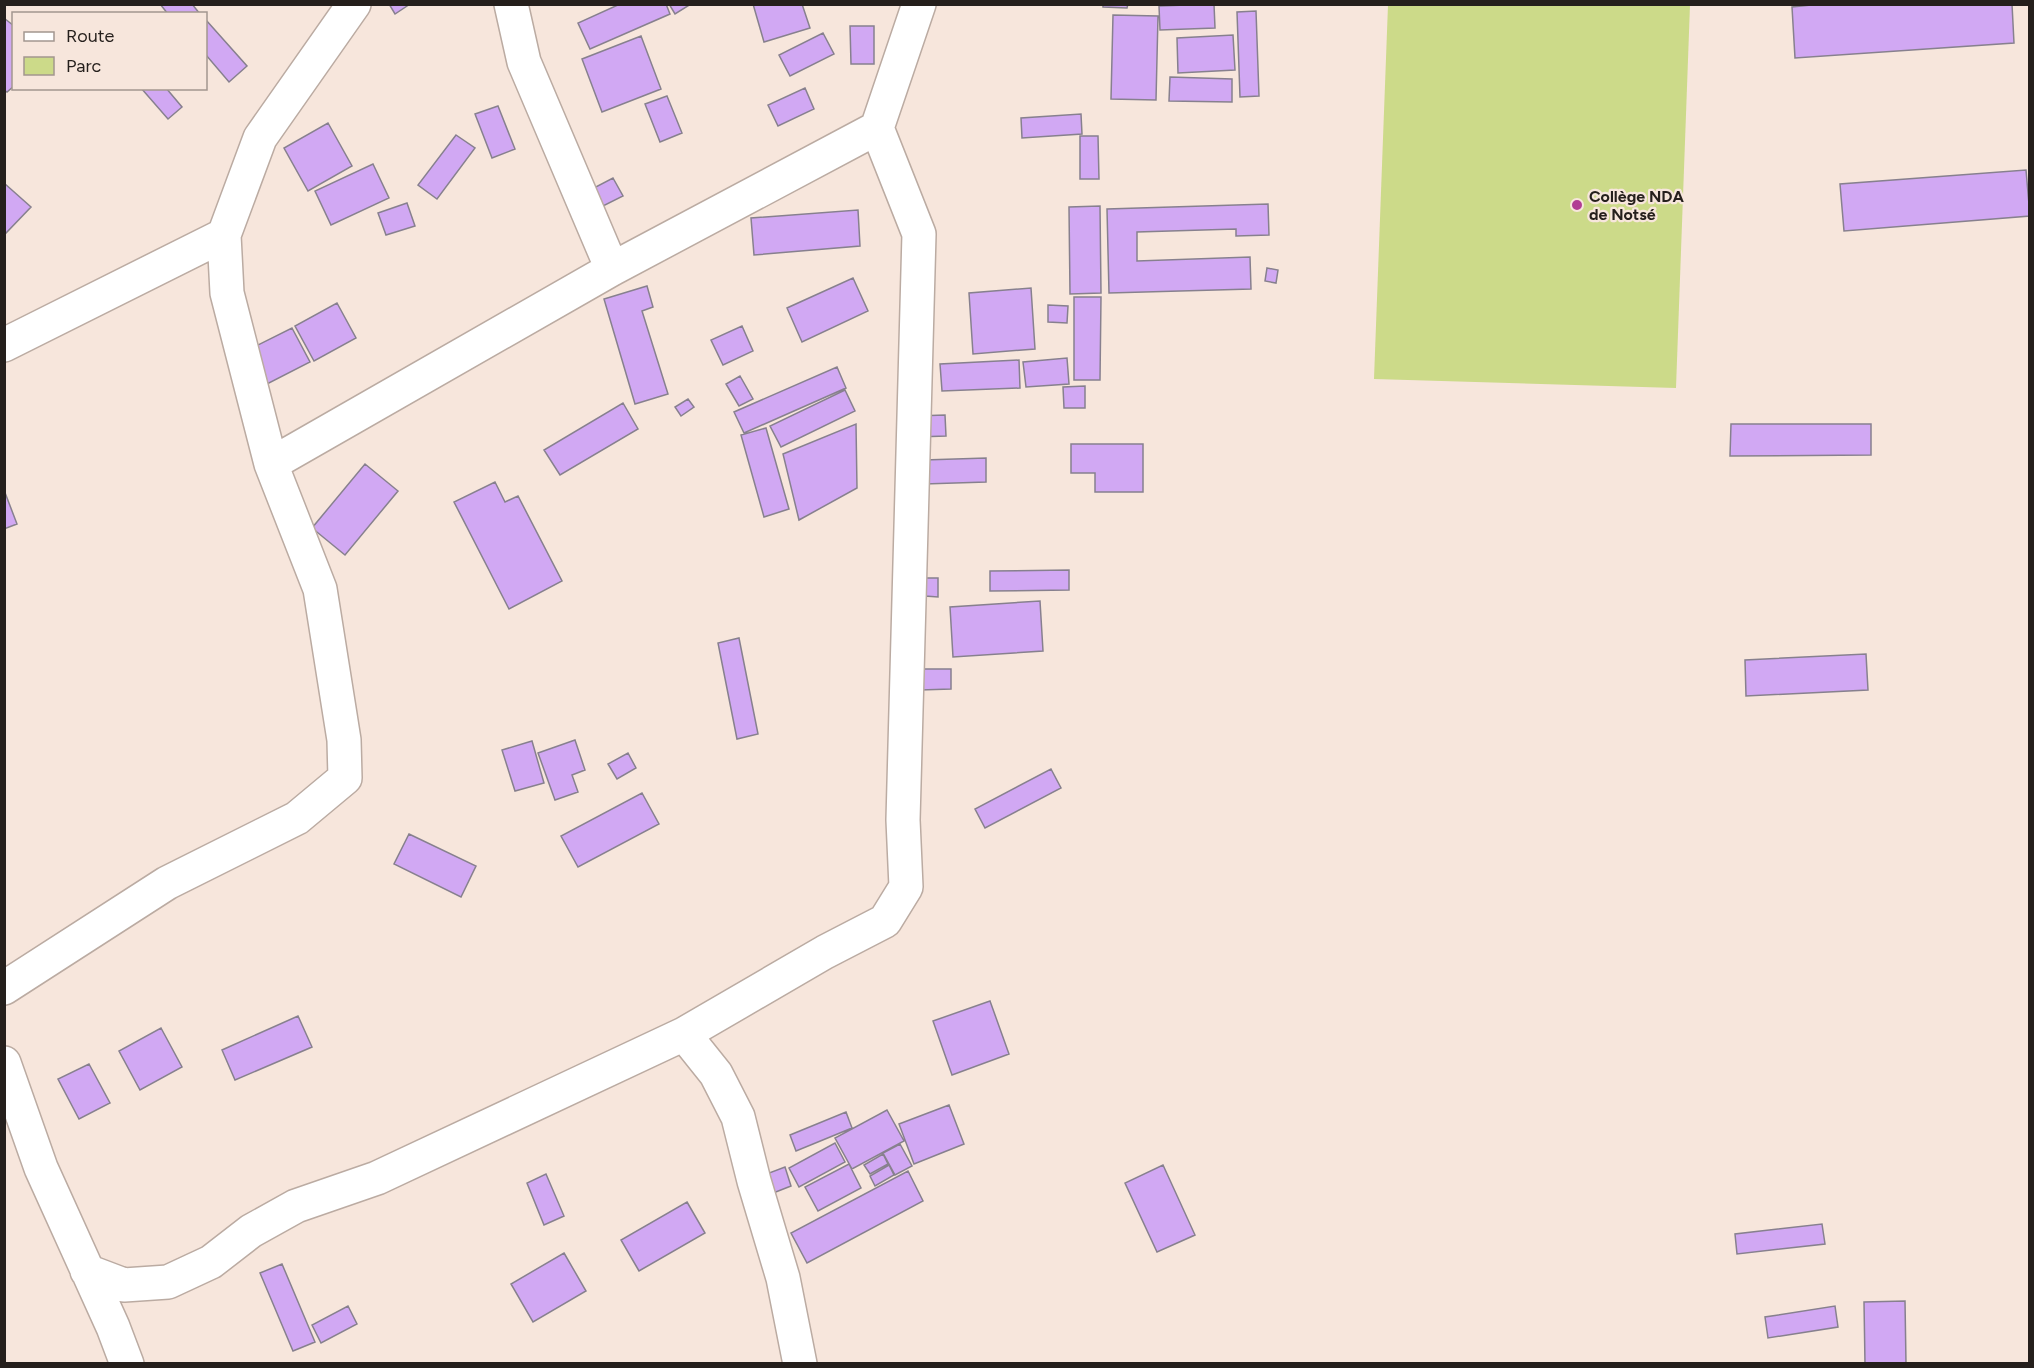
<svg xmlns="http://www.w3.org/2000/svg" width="2034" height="1368" font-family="Figtree,sans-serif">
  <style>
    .green { fill: #ccda89 }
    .building { fill: #d1a8f3; stroke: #87808e; stroke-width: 1.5 }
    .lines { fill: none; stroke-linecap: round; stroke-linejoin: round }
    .minor-casing { stroke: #bbaba2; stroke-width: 36 }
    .minor { stroke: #fff; stroke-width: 33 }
    .poi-dot { fill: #b13c94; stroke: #f7e6dc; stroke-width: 2 }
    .labels { text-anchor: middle; stroke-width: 4.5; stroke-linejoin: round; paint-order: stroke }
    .poi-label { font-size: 16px; font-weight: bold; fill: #251f1c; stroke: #f7e6dc; text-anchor: start }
  </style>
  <rect width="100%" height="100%" fill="#f7e6dc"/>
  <path class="green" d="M 1388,5 L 1690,5 L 1676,388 L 1374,379 Z"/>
  <path class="building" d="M 160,4 L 192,4 L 200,14 L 168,14 Z
    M 389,4 L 410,4 L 395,14 Z
    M 620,4 L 666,4 L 670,14 L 590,49 L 578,23 Z
    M 669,4 L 691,4 L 675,14 Z
    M 753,4 L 802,4 L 810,28 L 764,42 Z
    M 1103,4 L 1128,4 L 1127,8 L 1103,7 Z
    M 1214,4 L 1215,28 L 1160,30 L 1159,6 Z
    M 1821,4 L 2012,4 L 2014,43 L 1795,58 L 1792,7 Z
    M 1256,11 L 1259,96 L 1240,97 L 1237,12 Z
    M 1113,15 L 1158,16 L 1156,100 L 1111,99 Z
    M 4,18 L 14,26 L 14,86 L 7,92 L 4,90 Z
    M 206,20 L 247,66 L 229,82 L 206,55 Z
    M 850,26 L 874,26 L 874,64 L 851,64 Z
    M 823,33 L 834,54 L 790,76 L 779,55 Z
    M 1233,35 L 1235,70 L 1178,73 L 1177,38 Z
    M 641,36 L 661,89 L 602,112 L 582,59 Z
    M 1170,77 L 1232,79 L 1232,102 L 1169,101 Z
    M 141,88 L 166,88 L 182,107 L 168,119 Z
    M 805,88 L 814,109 L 778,126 L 768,105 Z
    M 667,96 L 682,133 L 660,142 L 645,104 Z
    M 498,106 L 515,149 L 492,158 L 475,114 Z
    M 1081,114 L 1082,134 L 1022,138 L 1021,118 Z
    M 328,123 L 352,166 L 308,191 L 284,148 Z
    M 456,135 L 475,148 L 437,199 L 418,185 Z
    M 1080,136 L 1098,136 L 1099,179 L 1080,179 Z
    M 373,164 L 389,198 L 331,225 L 315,191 Z
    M 2026,170 L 2030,216 L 1844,231 L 1840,184 Z
    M 613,178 L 623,196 L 597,209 L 588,191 Z
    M 4,183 L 31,207 L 6,233 L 4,232 Z
    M 407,203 L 415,226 L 386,235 L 378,213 Z
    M 1268,204 L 1269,235 L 1236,236 L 1236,229 L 1137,232 L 1137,261 L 1250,257 L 1251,289 L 1109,293 L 1107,209 Z
    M 1100,206 L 1101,293 L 1070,294 L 1069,207 Z
    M 858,210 L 860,246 L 754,255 L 751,218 Z
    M 1267,268 L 1278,270 L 1276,283 L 1265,281 Z
    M 853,278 L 868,311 L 802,342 L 787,308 Z
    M 647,286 L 653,307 L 642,311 L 668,394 L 635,404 L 604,299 Z
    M 1031,288 L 1035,349 L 973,354 L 969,293 Z
    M 1074,297 L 1101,297 L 1100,380 L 1074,380 Z
    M 337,303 L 356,338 L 314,361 L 295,326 Z
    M 1048,305 L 1068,306 L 1067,323 L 1048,322 Z
    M 742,326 L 753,351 L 723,365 L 711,340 Z
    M 292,328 L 310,362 L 267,384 L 250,349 Z
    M 1067,358 L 1069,384 L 1026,387 L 1023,362 Z
    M 1019,360 L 1020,388 L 942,391 L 940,364 Z
    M 837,367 L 846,388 L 744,433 L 734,412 Z
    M 740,376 L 753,399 L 739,406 L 726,384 Z
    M 1085,386 L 1085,408 L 1064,408 L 1063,387 Z
    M 845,390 L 855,411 L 781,447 L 770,426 Z
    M 688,399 L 694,407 L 681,416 L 675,407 Z
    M 623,403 L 638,429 L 560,475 L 544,450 Z
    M 945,415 L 946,436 L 916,437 L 915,416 Z
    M 856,424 L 857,488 L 799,520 L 783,454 Z
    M 1731,424 L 1871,424 L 1871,455 L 1730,456 Z
    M 766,428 L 789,509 L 764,517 L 741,435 Z
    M 1071,444 L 1143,444 L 1143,492 L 1095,492 L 1095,473 L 1071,473 Z
    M 986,458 L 986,482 L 924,484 L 924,460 Z
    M 365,464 L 398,491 L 345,555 L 312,528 Z
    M 495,482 L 505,502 L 518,496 L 562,581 L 509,609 L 454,502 Z
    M 4,490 L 17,524 L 4,529 Z
    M 1069,570 L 1069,590 L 990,591 L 990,571 Z
    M 925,578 L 938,578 L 938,597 L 925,596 Z
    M 1040,601 L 1043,651 L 953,657 L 950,607 Z
    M 739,638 L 758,734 L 737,739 L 718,643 Z
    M 1866,654 L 1868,690 L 1746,696 L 1745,660 Z
    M 920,669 L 951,669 L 951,689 L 920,690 Z
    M 575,740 L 585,770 L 572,775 L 578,792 L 555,800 L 538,753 Z
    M 532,741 L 544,783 L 515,791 L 502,750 Z
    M 628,753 L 636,768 L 617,779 L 608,764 Z
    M 1051,769 L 1061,788 L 985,828 L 975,809 Z
    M 642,793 L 659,824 L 578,867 L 561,836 Z
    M 409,834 L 476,866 L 461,897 L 394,864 Z
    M 990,1001 L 1009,1054 L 952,1075 L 933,1021 Z
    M 298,1016 L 312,1047 L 235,1080 L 222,1050 Z
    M 161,1028 L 182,1067 L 140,1090 L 119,1051 Z
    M 89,1064 L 110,1103 L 79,1119 L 58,1079 Z
    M 949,1105 L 964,1144 L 914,1164 L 899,1124 Z
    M 887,1110 L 904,1141 L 852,1169 L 835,1138 Z
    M 846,1112 L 852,1128 L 796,1151 L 790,1135 Z
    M 835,1143 L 845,1162 L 799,1187 L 789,1168 Z
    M 900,1144 L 912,1166 L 895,1175 L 883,1153 Z
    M 883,1154 L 888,1164 L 870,1174 L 864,1165 Z
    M 849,1164 L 861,1188 L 818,1211 L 805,1187 Z
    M 889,1165 L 894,1175 L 875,1186 L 870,1176 Z
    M 1163,1165 L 1195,1235 L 1157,1252 L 1125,1183 Z
    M 785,1167 L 791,1186 L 763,1197 L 756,1178 Z
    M 908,1171 L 923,1201 L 807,1263 L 791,1233 Z
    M 546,1174 L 564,1216 L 544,1225 L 527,1183 Z
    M 687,1202 L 705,1233 L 639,1271 L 621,1240 Z
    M 1822,1224 L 1825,1244 L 1737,1254 L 1735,1234 Z
    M 564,1253 L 586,1291 L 533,1322 L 511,1284 Z
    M 282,1264 L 315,1342 L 293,1351 L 260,1273 Z
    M 1905,1301 L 1906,1364 L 1865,1364 L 1864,1302 Z
    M 348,1306 L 357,1324 L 321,1343 L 312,1325 Z
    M 1835,1306 L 1838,1327 L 1768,1338 L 1765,1317 Z"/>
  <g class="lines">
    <g class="minor-casing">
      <path id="minor" d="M 511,4 L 524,62 L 612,269
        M 4,345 L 224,235
        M 271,464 L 612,269 L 877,128 L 919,4
        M 4,988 L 167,883 L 297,818 L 345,778 L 344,740 L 320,589 L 271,464 L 227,293 L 224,235 L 260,138 L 354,4
        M 684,1034 L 716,1074 L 738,1117 L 754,1181 L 783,1278 L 800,1364
        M 4,1063 L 41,1168 L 113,1327 L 127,1364
        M 87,1271 L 124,1285 L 168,1282 L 211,1262 L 251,1231 L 296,1206 L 377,1178 L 684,1034 L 825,952 L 885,921 L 906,887 L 903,820 L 919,234 L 877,128"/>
    </g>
    <use href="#minor" class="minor"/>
  </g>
  <circle class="poi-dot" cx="1577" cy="205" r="6"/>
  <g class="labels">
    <g class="poi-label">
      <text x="1589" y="202">Collège NDA<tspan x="1589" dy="18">de Notsé</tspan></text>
    </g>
  </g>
  <rect width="2034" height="1368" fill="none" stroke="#251f1c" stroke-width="12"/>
  <rect x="12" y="12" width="195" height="78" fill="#f7e6dc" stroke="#a3968f" stroke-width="1.5"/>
  <rect x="24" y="32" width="30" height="9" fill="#ffffff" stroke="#a3968f" stroke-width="1.5"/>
  <text x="66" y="42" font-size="18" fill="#251f1c">Route</text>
  <rect x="24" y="57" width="30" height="18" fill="#ccda89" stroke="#a3968f" stroke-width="1.5"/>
  <text x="66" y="72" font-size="18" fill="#251f1c">Parc</text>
</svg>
